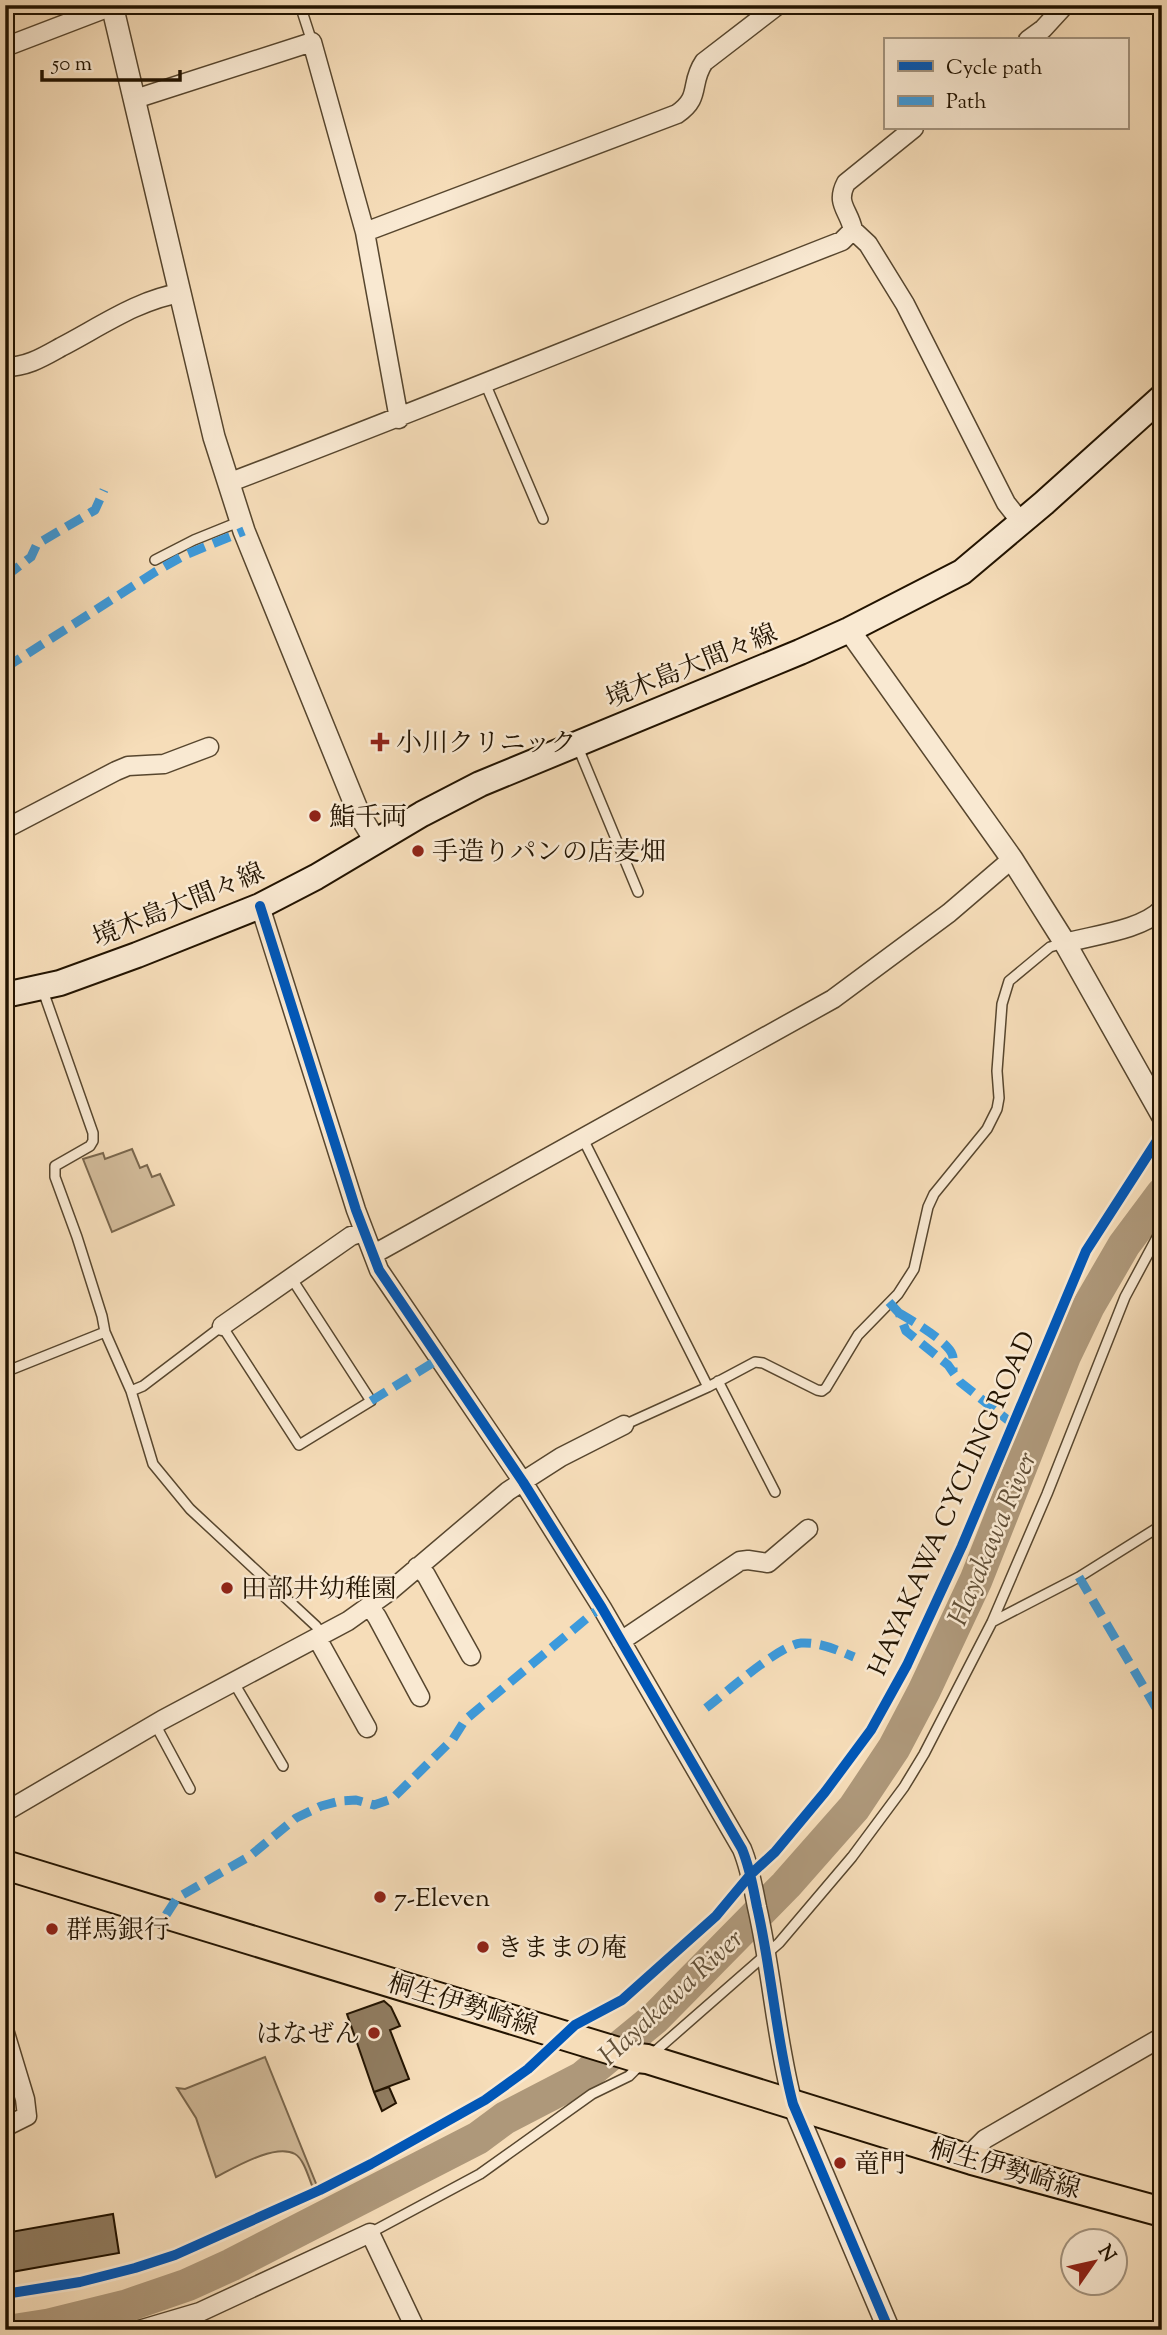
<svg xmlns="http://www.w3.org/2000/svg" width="1167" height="2335" font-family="'Sorts Mill Goudy','Noto Serif JP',serif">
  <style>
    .green { fill: #d2bb9a; stroke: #7a674d; stroke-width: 2 }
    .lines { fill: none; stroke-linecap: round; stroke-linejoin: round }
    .river { stroke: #ae987a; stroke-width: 33 }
    .building { fill: #907c60; stroke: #221300; stroke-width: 2 }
    .service-casing { stroke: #57462e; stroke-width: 12 }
    .minor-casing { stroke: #57462e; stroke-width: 21 }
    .tertiary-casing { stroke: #57462e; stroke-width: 24 }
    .secondary-casing { stroke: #221300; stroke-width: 28 }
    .primary-casing { stroke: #221300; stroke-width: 32 }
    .service { stroke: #f9e9d2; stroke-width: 9 }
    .minor { stroke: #f9e9d2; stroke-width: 18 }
    .tertiary { stroke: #f9e9d2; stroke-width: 21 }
    .secondary { stroke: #f9e9d2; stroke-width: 24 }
    .primary { stroke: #f6ddb9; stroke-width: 28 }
    .quiet { stroke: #3c9adc; stroke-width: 9; stroke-dasharray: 18 9; stroke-linecap: butt }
    .cycleway-casing { stroke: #f9e9d2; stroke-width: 15 }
    .cycleway { stroke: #0057b8; stroke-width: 10 }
    .poi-dot { fill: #8f2418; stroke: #f9e9d2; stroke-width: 2.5 }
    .labels { text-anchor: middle; stroke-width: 5; stroke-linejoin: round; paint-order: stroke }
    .street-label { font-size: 26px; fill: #221300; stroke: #f9e9d2 }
    .poi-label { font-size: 26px; fill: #221300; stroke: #f9e9d2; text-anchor: start }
    .water-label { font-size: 28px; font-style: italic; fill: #614f37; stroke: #f9e9d2 }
  </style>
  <rect width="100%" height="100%" fill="#f6ddb9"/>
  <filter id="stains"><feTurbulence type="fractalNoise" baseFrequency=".00286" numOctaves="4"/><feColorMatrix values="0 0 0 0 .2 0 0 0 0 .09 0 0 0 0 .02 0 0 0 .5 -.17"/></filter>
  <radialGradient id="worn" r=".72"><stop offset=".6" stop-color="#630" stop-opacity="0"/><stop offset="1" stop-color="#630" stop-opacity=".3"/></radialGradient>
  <path class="green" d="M 132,1149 L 140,1168 L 147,1165 L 152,1177 L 160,1174 L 174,1205 L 112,1232 L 83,1159 L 103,1153 L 105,1159 Z
    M 265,2057 L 317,2186 L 313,2188 C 309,2179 304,2159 295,2154 C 275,2143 234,2168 216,2177 L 196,2118 L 177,2088 L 185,2089 Z"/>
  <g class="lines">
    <path class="river" d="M 17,2330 L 49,2325 L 126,2306 L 187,2285 L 231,2265 L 478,2138 L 505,2118 L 582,2078 L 655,2018 L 786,1885 L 854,1808 L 894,1748 L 924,1691 L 976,1580 L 1065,1355 L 1088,1307 L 1124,1245 L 1162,1194"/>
  </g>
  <path class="building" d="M 384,2001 L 391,2007 L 400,2026 L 390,2030 L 409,2079 L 374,2092 L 347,2014 Z
    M 389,2087 L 396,2103 L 382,2111 L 374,2092 Z
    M 113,2214 L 119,2253 L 6,2273 L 5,2233 Z"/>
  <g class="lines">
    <g class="service-casing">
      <path id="service" d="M 300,5 L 312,42
        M 485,383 L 543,519
        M 155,560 L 194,540 L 241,521
        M 577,745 L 638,892
        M 42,988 L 93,1133 L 93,1141 L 90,1146 L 55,1166 L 55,1177 L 77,1237 L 102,1316 L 105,1332 L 131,1391 L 153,1464 L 190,1509 L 316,1626 L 322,1635
        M 583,1139 L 708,1387
        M 5,1372 L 105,1332
        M 718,1381 L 775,1492
        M 131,1391 L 143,1386 L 222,1326 L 299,1445 L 371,1401 L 290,1276
        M 624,1425 L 708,1387 L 755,1362 L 763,1363 L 817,1390 L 822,1391 L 826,1388 L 858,1335 L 898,1294 L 914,1269 L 928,1207 L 934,1194 L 987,1129 L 997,1109 L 999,1098 L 997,1071 L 1002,1004 L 1009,981 L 1050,947 L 1064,943
        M 992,1622 L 1079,1577 L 1162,1525
        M 234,1683 L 283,1766
        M 155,1724 L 190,1789
        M 651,2055 L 779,1943 L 852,1857 L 904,1787 L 924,1754 L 992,1622 L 1047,1494 L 1125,1297 L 1162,1228
        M 370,2233 L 480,2174 L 592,2094 L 629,2076 L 641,2064"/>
    </g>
    <g class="minor-casing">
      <path id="minor" d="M 1028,40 L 1043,29 L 1065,5
        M 5,47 L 112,6
        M 135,99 L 312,42 L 365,232 L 399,419
        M 853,230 L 868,244 L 905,304 L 1006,503 L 1021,522
        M 365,232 L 677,114 C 702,97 689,84 704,62 L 778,5
        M 5,367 C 27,367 43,357 61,347 C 98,328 139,299 181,293
        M 228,483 C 434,405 637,321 842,241 L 853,230 C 849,210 835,204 846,183 L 914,128
        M 5,829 L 116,771 L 128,766 L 164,764 L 209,747
        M 260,906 L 356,1210 L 379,1270 L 523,1482 L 602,1608 L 742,1849 C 750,1868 753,1887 757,1907 C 772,1972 776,2040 793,2104
        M 1065,943 C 1094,935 1142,930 1162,909
        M 374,1254 L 833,999 L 949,913 L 1012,859
        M 222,1326 L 351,1236 L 363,1232
        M 417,1567 L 426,1575 L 471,1656
        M 370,1607 L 377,1617 L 420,1697
        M 317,1638 L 367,1728
        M 621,1641 L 740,1561 L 748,1560 L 768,1563 L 808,1529
        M 5,1812 L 162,1720 L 348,1621 L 390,1591 L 508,1491 L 561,1457 L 624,1425
        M 5,2033 L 25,2099 L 27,2116 L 5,2127
        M 972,2160 L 976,2148 L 985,2139 L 1162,2037
        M 139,2330 L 200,2312 L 370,2233 L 416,2330"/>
    </g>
    <g class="tertiary-casing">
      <path id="tertiary" d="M 112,5 L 214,437 L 244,531 L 359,814 L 376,842
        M 849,630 L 1012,859 L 1065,943 L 1162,1115
        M 793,2104 L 889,2330"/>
    </g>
    <g class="secondary-casing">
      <path id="secondary" d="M 5,995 L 60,983 L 137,955 L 260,906 L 316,877 L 422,814 L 480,784 L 800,652 L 849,630 L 962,572 L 1044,503 L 1162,397"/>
    </g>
    <g class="primary-casing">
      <path id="primary" d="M 5,1865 L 638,2058 L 647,2059 L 972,2160 L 1162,2212"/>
    </g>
    <use href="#service" class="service"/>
    <use href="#minor" class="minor"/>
    <use href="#tertiary" class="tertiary"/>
    <use href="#secondary" class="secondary"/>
    <use href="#primary" class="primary"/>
    <path class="quiet" d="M 5,577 L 31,557 L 37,544 L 95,510 L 104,490
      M 5,668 L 155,572 L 185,555 L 244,531
      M 889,1302 L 899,1313 L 906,1331 L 948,1365 L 960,1382 L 1014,1425
      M 899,1313 C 911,1320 947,1341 952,1354 C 954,1358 953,1366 953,1371
      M 371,1401 L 439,1359
      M 1079,1577 L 1162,1718
      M 706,1708 C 726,1693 779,1645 801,1643 C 820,1642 837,1650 854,1657
      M 166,1915 L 177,1898 L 250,1856 L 296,1818 L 321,1806 L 340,1801 L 356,1800 L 374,1805 L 392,1799 L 453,1739 L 465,1720 L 592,1614 L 602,1608"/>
    <g class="cycleway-casing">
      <path id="cycleway" d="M 260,906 L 356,1210 L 379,1270 L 523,1482 L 602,1608 L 742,1849 C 750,1868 753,1887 757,1907 C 772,1972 776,2040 793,2104 L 889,2330
        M 5,2294 L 80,2282 L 135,2268 L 175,2255 L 320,2190 L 371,2164 L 485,2100 L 528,2069 L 575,2025 L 622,2000 L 716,1916 L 751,1874 L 775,1852 L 825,1792 L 871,1730 L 907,1665 L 962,1546 L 1086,1251 L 1162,1133"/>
    </g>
    <use href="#cycleway" class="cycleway"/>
  </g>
  <g class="poi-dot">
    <path d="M376.5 731.5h7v7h7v7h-7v7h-7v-7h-7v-7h7z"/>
    <circle cx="315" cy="816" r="7"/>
    <circle cx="418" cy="851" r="7"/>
    <circle cx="227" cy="1588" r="7"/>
    <circle cx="380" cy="1897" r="7"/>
    <circle cx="52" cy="1929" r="7"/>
    <circle cx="483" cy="1947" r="7"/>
    <circle cx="374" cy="2033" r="7"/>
    <circle cx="840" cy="2163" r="7"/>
  </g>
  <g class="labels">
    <g class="street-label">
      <text transform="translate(691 665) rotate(-22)" y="9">境木島大間々線</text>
      <text transform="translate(178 904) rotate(-22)" y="9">境木島大間々線</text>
      <text transform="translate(951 1503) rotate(-66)" y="9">HAYAKAWA CYCLING ROAD</text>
      <text transform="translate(463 2004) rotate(17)" y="9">桐生伊勢崎線</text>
      <text transform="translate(1005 2168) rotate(16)" y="9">桐生伊勢崎線</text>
    </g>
    <g class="poi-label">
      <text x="396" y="751">小川クリニック</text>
      <text x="329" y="825">鮨千両</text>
      <text x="432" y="860">手造りパンの店麦畑</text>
      <text x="241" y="1597">田部井幼稚園</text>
      <text x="394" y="1906">7-Eleven</text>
      <text x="66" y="1938">群馬銀行</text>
      <text x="497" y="1956">きままの庵</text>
      <text x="360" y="2042" text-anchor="end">はなぜん</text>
      <text x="854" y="2172">竜門</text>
    </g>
    <g class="water-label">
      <text transform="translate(991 1538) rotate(-67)" y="10">Hayakawa River</text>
      <text transform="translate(670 1996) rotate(-43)" y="10">Hayakawa River</text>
    </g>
  </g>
  <rect width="1167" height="2335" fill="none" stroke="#f6ddb9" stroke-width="28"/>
  <rect x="7" y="7" width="1153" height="2321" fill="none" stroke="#221300" stroke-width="3.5"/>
  <rect x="14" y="14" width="1139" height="2307" fill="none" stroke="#221300" stroke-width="2"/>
  <rect x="884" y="38" width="245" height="91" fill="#f9e9d2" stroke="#a3937e" stroke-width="2"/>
  <rect x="898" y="61" width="35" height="10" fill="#0057b8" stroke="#a3937e" stroke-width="2"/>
  <text x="946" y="74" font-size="21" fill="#221300">Cycle path</text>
  <rect x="898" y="96" width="35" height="10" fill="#3c9adc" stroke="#a3937e" stroke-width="2"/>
  <text x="946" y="108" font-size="21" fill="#221300">Path</text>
  <g transform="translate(1094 2262) rotate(56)"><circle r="33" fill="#f9e9d2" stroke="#a3937e" stroke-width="2"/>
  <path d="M0-5L12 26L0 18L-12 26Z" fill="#8f2418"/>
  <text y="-10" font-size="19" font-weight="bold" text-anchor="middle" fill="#221300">N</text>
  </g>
  <path d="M42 70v10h138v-10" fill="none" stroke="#221300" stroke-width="3.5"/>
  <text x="52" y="70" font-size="21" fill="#221300" stroke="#f9e9d2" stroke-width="5" paint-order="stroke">50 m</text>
  <rect width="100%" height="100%" filter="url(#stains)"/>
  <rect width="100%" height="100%" fill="url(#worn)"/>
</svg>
